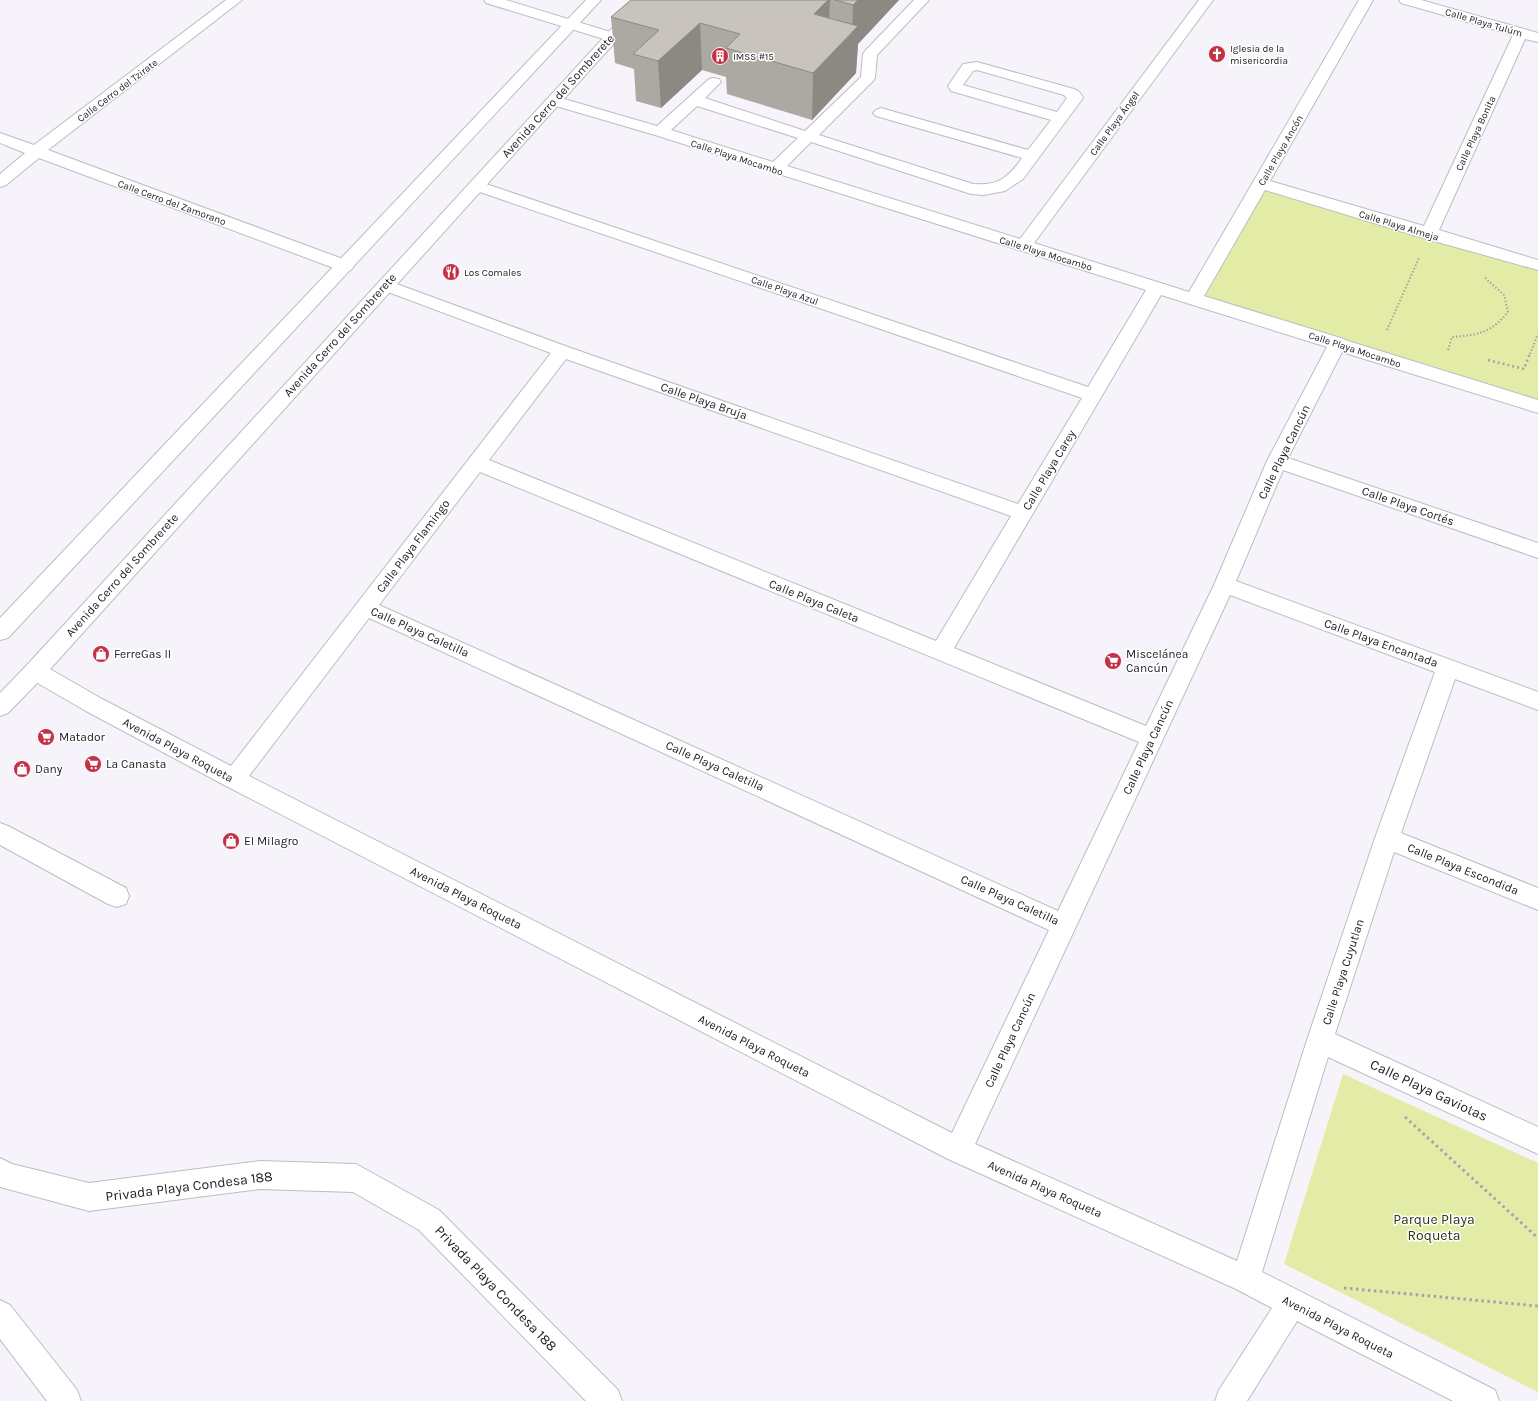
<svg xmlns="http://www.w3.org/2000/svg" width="1538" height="1401" font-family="Karla,sans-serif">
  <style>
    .green { fill: #e3eca6 }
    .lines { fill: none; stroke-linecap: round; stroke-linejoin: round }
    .minor-casing { stroke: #bfbbc2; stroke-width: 2 }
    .major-casing { stroke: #bfbbc2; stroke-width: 2 }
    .path-far2 { stroke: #a5a2a8; stroke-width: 2; stroke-dasharray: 1.5 2; stroke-linecap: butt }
    .path-far1 { stroke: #a5a2a8; stroke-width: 2.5; stroke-dasharray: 2 3; stroke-linecap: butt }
    .path { stroke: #a5a2a8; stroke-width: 3; stroke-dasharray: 2.5 3.5; stroke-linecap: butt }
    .minor { fill: #fff; fill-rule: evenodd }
    .major { fill: #fff; fill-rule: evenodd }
    .wall { fill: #aca9a3 }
    .shaded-wall { fill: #8c8984 }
    .building { fill: #c8c4bd; stroke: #8c8984 }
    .labels { text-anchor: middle; stroke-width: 3; stroke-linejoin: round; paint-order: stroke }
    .far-street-label { font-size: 10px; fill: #222124; stroke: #fff }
    .far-poi-label { font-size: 10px; fill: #222124; stroke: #fff; text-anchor: start }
    .street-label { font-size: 12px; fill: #222124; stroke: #fff }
    .poi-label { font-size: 12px; fill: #222124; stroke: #fff; text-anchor: start }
    .near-street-label { font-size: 14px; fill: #222124; stroke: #fff }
    .near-park-label { font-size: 14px; fill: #303314; stroke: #fff }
  </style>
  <rect width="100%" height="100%" fill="#f7f3fb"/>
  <path class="green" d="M 1262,189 L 1538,267 L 1538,401 L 1201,297 Z
    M 1343,1074 L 1538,1163 L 1538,1392 L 1284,1264 Z"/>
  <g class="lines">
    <g class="minor-casing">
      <path id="minor" d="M 226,0 L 242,0 L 48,150 L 351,262 L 354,266 L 351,270 L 345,271 L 339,270 L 39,158 L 6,185 L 0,187 L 0,174 L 25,153 L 0,143 L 0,133 L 34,145 Z
        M 484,0 L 506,0 L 617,34 L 619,37 L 617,40 L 612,41 L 607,40 L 486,3 Z
        M 914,0 L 929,0 L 877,55 L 875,78 L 873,81 L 819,135 L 973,184 C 998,186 1008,178 1022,158 L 876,116 L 873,113 L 876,110 L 881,108 L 1028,150 L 1051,120 L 951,91 L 948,86 L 963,64 L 977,62 L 1074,89 C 1079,91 1081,93 1083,98 L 1023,179 L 1005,191 L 984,195 L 971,194 L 811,142 L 787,166 L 1020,239 L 1199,0 L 1213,0 L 1034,243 L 1189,292 L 1359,0 L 1373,0 L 1270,181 L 1424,226 L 1513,35 L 1401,3 L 1399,0 L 1421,0 L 1538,33 L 1538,42 L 1525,39 L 1439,230 L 1538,260 L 1538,270 L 1423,238 L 1265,190 L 1204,296 L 1344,339 L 1345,340 L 1538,400 L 1538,413 L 1342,352 L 1288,458 L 1538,543 L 1538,558 L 1283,470 L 1236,581 L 1538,692 L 1538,710 L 1455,679 L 1401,833 L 1538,888 L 1538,910 L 1394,852 L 1335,1034 L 1538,1127 L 1538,1154 L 1328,1057 L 1262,1272 L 1495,1390 L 1499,1401 L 1453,1401 L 1297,1321 L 1247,1401 L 1215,1401 L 1219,1390 L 1272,1308 L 1236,1289 L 948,1159 L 226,786 L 86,711 L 27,677 L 24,671 L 27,665 L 35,662 L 43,665 L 102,699 L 231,766 L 551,353 L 380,289 L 377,285 L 380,281 L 386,280 L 568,347 L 1018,504 L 1082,398 L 471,189 L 469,186 L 471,183 L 477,181 L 483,183 L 1088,387 L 1146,290 L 655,135 L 549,104 L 546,101 L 549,98 L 554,96 L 657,126 L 709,79 L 714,78 L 719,79 L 721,82 L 705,98 L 805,131 L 861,77 L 863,54 L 865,51 ZM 977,70 L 1064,95 L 1067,98 L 1057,112 L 963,85 L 973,71 ZM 697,106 L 798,138 L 773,162 L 671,130 ZM 1161,295 L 1327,347 L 1267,461 L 1214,585 L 1146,726 L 954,648 ZM 566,359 L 1011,516 L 936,641 L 489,460 ZM 480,472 L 1139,742 L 1058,911 L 379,605 ZM 1230,595 L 1435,672 L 1375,838 L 1307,1040 L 1237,1261 L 975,1144 ZM 369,618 L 1049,930 L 952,1133 L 249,776 Z
        M 0,823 L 8,826 L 126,888 L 129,896 L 126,904 L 117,907 L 108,904 L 0,845 Z
        M 0,1158 L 12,1164 L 89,1183 L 260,1161 L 356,1164 L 439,1210 L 618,1390 L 622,1401 L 586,1401 L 419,1230 L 353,1192 L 260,1189 L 89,1211 L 0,1187 Z
        M 0,1300 L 10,1305 L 77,1390 L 81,1401 L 47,1401 L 0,1339 Z"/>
    </g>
    <g class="major-casing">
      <path id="major" d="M 586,0 L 601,0 L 8,638 L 0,640 L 0,618 Z
        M 638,0 L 653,0 L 43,677 L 8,713 L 0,716 L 0,693 L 27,665 Z"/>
    </g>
    <path class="path-far2" d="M 1387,330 L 1419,258
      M 1448,350 L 1452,337 C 1478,335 1491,333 1508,312 L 1504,295 L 1484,277
      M 1530,354 L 1538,334"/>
    <path class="path-far1" d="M 1488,360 L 1524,369 L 1530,353"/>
    <path class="path" d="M 1405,1117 L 1538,1238
      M 1344,1288 L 1538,1306"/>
    <use href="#minor" class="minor"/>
    <use href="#major" class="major"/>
  </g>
  <path class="wall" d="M 631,0 L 899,0 L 858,44 L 856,73 L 812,120 L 727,94 L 726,77 L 702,70 L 661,108 L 636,101 L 634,69 L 615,63 L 611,17 Z"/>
  <path class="shaded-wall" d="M 828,0 L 830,0 L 828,45 L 814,14 Z
    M 858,0 L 899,0 L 858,44 L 856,73 L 812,120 L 813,73 L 852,33 L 853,5 Z
    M 700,23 L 702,70 L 661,108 L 658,61 Z"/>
  <path class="building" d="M 631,0 L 828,0 L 814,14 L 858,26 L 813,73 L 726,48 L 740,34 L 700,23 L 658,61 L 633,54 L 659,30 L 611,17 Z
    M 835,0 L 858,0 L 853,5 Z"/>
  <defs>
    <g id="church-disc" transform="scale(0.9)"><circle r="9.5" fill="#c23146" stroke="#fff"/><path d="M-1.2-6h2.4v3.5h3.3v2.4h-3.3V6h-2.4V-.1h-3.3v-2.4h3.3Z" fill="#fff"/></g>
    <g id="building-disc" transform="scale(0.9)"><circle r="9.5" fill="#c23146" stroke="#fff"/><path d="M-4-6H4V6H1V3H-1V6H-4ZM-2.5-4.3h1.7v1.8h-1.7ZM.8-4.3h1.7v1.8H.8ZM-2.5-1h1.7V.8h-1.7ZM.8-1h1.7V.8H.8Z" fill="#fff"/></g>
    <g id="restaurant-disc" transform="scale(0.9)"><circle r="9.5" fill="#c23146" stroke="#fff"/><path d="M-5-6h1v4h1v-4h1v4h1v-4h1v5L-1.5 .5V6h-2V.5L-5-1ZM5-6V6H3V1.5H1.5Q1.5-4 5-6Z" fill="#fff"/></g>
    <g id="shop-disc" transform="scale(0.9)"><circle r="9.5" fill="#c23146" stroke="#fff"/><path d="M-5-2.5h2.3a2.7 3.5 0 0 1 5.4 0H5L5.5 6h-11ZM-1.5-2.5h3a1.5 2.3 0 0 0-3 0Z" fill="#fff"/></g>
    <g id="supermarket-disc" transform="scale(0.9)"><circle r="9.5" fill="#c23146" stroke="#fff"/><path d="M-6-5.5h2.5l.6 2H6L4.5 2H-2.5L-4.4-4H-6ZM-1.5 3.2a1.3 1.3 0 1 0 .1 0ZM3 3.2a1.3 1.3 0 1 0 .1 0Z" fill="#fff"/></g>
  </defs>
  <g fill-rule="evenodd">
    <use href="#church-disc" x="1217" y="54"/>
    <use href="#building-disc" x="720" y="56"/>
    <use href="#restaurant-disc" x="451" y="272"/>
    <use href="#shop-disc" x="101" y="654"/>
    <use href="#supermarket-disc" x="1113" y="661"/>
    <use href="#supermarket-disc" x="46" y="737"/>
    <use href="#supermarket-disc" x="93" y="764"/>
    <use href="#shop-disc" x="22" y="769"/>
    <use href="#shop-disc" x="231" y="841"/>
  </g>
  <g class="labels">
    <g class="far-street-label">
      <text transform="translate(1484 22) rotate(16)" y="4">Calle Playa Tulúm</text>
      <text transform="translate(117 90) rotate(-37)" y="4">Calle Cerro del Tzirate</text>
      <text transform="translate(1114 123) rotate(-54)" y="4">Calle Playa Ángel</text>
      <text transform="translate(1475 133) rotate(-65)" y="4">Calle Playa Bonita</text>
      <text transform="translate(1280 150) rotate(-60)" y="4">Calle Playa Ancón</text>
      <text transform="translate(737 157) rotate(18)" y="4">Calle Playa Mocambo</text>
      <text transform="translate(172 202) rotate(20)" y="4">Calle Cerro del Zamorano</text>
      <text transform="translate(1399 225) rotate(17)" y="4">Calle Playa Almeja</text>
      <text transform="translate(1046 253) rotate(17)" y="4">Calle Playa Mocambo</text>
      <text transform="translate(785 290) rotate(19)" y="4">Calle Playa Azul</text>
      <text transform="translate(1355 349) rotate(18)" y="4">Calle Playa Mocambo</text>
    </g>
    <g class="far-poi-label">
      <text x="1230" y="52">Iglesia de la<tspan x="1230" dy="12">misericordia</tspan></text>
      <text x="733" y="60">IMSS #15</text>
      <text x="464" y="276">Los Comales</text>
    </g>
    <g class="street-label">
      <text transform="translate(558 96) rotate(-48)" y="4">Avenida Cerro del Sombrerete</text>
      <text transform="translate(340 335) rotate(-48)" y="4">Avenida Cerro del Sombrerete</text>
      <text transform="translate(704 401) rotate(19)" y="4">Calle Playa Bruja</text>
      <text transform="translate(1284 452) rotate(-64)" y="4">Calle Playa Cancún</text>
      <text transform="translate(1049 470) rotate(-59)" y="4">Calle Playa Carey</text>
      <text transform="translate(1408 506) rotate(19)" y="4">Calle Playa Cortés</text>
      <text transform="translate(413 546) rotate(-53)" y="4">Calle Playa Flamingo</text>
      <text transform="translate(122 575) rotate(-48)" y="4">Avenida Cerro del Sombrerete</text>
      <text transform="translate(814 601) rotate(22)" y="4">Calle Playa Caleta</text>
      <text transform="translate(420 632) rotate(24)" y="4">Calle Playa Caletilla</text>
      <text transform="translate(1381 643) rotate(20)" y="4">Calle Playa Encantada</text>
      <text transform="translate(1148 747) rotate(-65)" y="4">Calle Playa Cancún</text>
      <text transform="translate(178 750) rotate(28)" y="4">Avenida Playa Roqueta</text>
      <text transform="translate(715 766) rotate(24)" y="4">Calle Playa Caletilla</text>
      <text transform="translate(1463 869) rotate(22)" y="4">Calle Playa Escondida</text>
      <text transform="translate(466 898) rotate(27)" y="4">Avenida Playa Roqueta</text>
      <text transform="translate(1010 900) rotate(24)" y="4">Calle Playa Caletilla</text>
      <text transform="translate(1343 972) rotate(-72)" y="4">Calle Playa Cuyutlan</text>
      <text transform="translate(1010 1040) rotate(-65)" y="4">Calle Playa Cancún</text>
      <text transform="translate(754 1046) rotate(27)" y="4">Avenida Playa Roqueta</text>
      <text transform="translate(1045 1189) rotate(24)" y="4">Avenida Playa Roqueta</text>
      <text transform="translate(1338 1327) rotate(27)" y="4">Avenida Playa Roqueta</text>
    </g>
    <g class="poi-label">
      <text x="114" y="658">FerreGas II</text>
      <text x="1126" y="658">Miscelánea<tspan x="1126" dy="14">Cancún</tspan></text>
      <text x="59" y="741">Matador</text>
      <text x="106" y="768">La Canasta</text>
      <text x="35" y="773">Dany</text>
      <text x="244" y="845">El Milagro</text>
    </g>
    <g class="near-street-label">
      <text transform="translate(1429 1090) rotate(25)" y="5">Calle Playa Gaviotas</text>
      <text transform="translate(189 1186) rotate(-7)" y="5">Privada Playa Condesa 188</text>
      <text transform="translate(496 1288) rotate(46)" y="5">Privada Playa Condesa 188</text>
    </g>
    <g class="near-park-label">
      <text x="1434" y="1224">Parque Playa<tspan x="1434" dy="16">Roqueta</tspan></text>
    </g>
  </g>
</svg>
